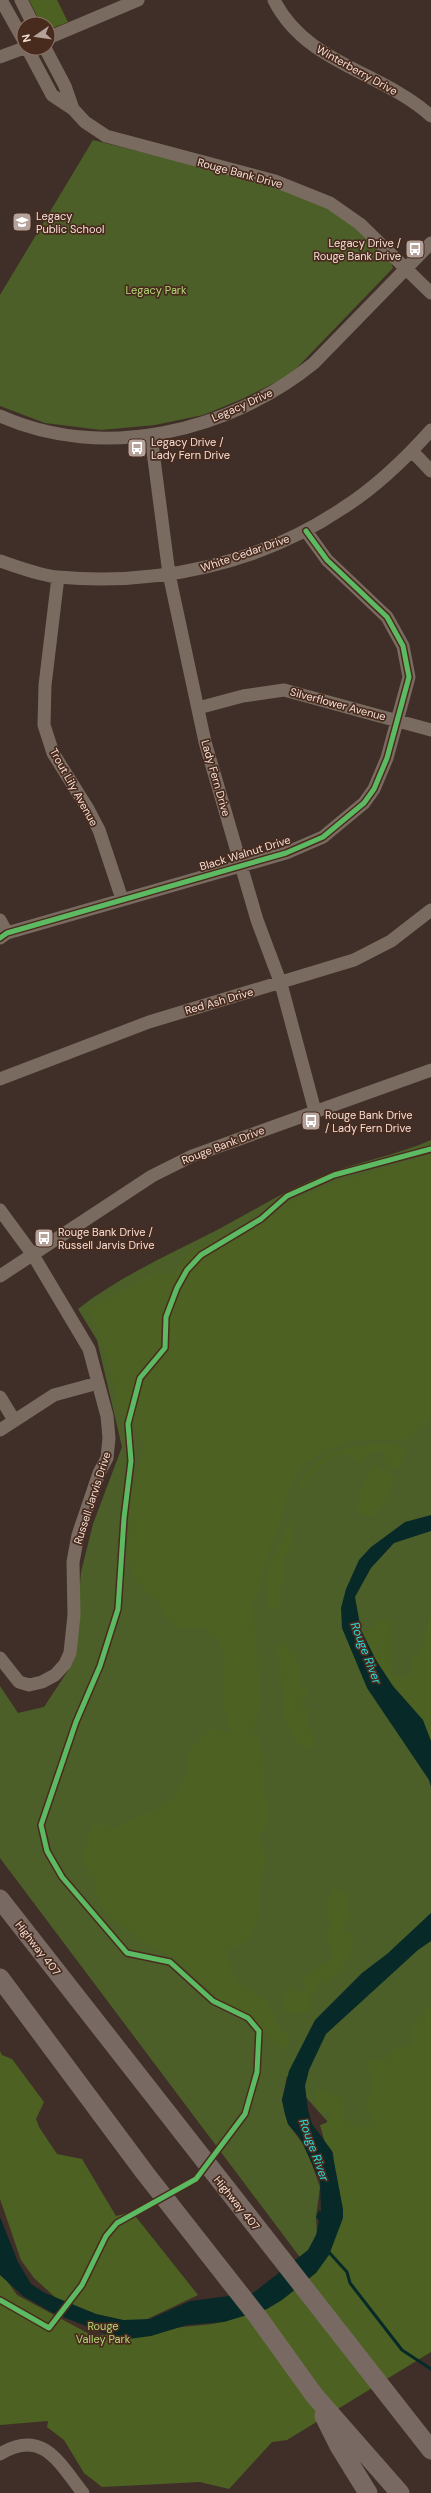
<svg xmlns="http://www.w3.org/2000/svg" width="431" height="2493" font-family="'DM Sans',sans-serif">
  <style>
    .green { fill: #4d5f29 }
    .forest { fill: #4d6222 }
    .water { fill: #072928 }
    .lines { fill: none; stroke-linecap: round; stroke-linejoin: round }
    .stream { stroke: #072928; stroke-width: 3 }
    .minor { stroke: #7a6b60; stroke-width: 13 }
    .highway { stroke: #786a62; stroke-width: 19 }
    .cycleway-casing { stroke: #492b1e; stroke-width: 8 }
    .cycleway { stroke: #5cba63; stroke-width: 5 }
    .labels { text-anchor: middle; stroke-width: 3.5; stroke-linejoin: round; paint-order: stroke }
    .street-label { font-size: 11px; fill: #f4e0d8; stroke: #492b1e }
    .poi-label { font-size: 11px; fill: #f4e0d8; stroke: #492b1e; text-anchor: start }
    .park-label { font-size: 11px; fill: #b0d875; stroke: #492b1e }
    .water-label { font-size: 12px; font-style: italic; fill: #25dedf; stroke: #492b1e }
  </style>
  <rect width="100%" height="100%" fill="#3f2f28"/>
  <path class="green" d="M 93,140 L 298,191 L 352,223 L 390,260 L 393,268 L 290,375 L 242,399 L 203,415 L 155,425 L 101,430 L 45,423 L 0,406 L 0,295 Z
    M 431,1140 L 431,2064 L 352,2149 L 287,2076 L 282,2100 L 285,2114 L 288,2124 L 306,2148 L 320,2187 L 316,2217 L 317,2234 L 309,2253 L 302,2260 L 0,1858 L 0,1686 L 18,1713 L 44,1707 L 73,1663 L 81,1572 L 93,1524 L 122,1447 L 97,1340 L 78,1309 C 120,1276 172,1253 219,1229 C 255,1210 289,1188 327,1174 C 361,1161 397,1155 431,1140 Z"/>
  <path class="forest" d="M 29,0 L 57,0 L 68,22 L 48,30 L 48,24 L 41,24 Z
    M 431,1155 L 431,1417 L 410,1439 L 354,1440 L 329,1448 L 304,1463 L 297,1473 L 286,1497 L 279,1530 L 266,1557 L 261,1589 L 253,1602 L 250,1603 L 250,1606 L 253,1607 L 261,1704 L 255,1724 L 245,1733 L 257,1735 L 261,1748 L 268,1817 L 267,1827 L 259,1836 L 267,1864 L 261,1874 L 259,1914 L 250,1938 L 239,1947 L 229,1948 L 227,1951 L 230,1966 L 235,1981 L 264,1999 L 281,2028 L 290,2038 L 286,2048 L 281,2049 L 275,2046 L 247,2014 L 229,2006 L 216,1997 L 174,1957 L 143,1943 L 109,1915 L 96,1893 L 97,1880 L 81,1863 L 92,1824 L 105,1825 L 116,1829 C 137,1812 164,1814 181,1788 C 191,1773 185,1764 190,1753 C 194,1743 202,1736 210,1729 L 218,1729 L 228,1733 C 231,1721 224,1712 223,1700 C 220,1664 238,1657 204,1627 L 179,1628 L 168,1619 L 161,1605 L 154,1597 L 145,1589 L 135,1577 L 128,1560 L 131,1493 L 145,1448 L 135,1424 L 122,1417 L 106,1352 L 89,1308 L 153,1274 L 175,1274 L 188,1254 L 289,1202 L 330,1185 Z
    M 388,1444 L 407,1448 L 399,1467 L 390,1468 L 385,1463 L 386,1455 L 383,1451 L 373,1452 L 359,1462 C 355,1461 352,1456 348,1455 C 329,1451 312,1476 303,1488 L 298,1487 C 319,1448 347,1446 388,1444 Z
    M 372,1465 L 382,1467 L 395,1478 L 384,1504 L 374,1515 C 365,1516 358,1514 356,1504 Z
    M 291,1523 L 294,1539 L 284,1559 L 285,1579 L 280,1591 L 282,1603 L 279,1608 L 269,1608 C 268,1593 265,1572 272,1558 C 277,1546 286,1537 288,1524 Z
    M 431,1612 L 431,1746 L 386,1680 L 366,1638 L 366,1632 L 381,1620 L 390,1617 L 391,1676 L 402,1678 L 410,1675 L 413,1657 L 419,1655 Z
    M 282,1642 C 298,1660 301,1660 299,1685 L 308,1690 L 309,1696 L 303,1699 L 298,1705 L 309,1711 L 307,1723 L 316,1746 L 307,1749 L 295,1741 L 293,1732 L 285,1721 L 280,1660 L 276,1648 Z
    M 334,1888 L 344,1892 L 348,1898 L 346,1906 L 351,1914 L 343,1929 C 368,1940 341,1970 330,1981 L 328,1984 L 320,1981 L 317,1990 L 307,1997 L 311,2004 L 309,2010 L 295,2014 L 285,2012 L 282,2007 L 286,1996 L 285,1988 L 301,1993 L 306,1991 L 302,1979 L 311,1974 L 322,1963 L 334,1957 L 334,1954 L 329,1949 L 331,1943 L 325,1937 L 332,1928 L 328,1919 L 330,1913 C 327,1907 328,1892 334,1888 Z
    M 431,2005 L 431,2352 L 287,2440 L 272,2442 L 229,2489 L 200,2482 L 102,2487 L 84,2473 L 64,2440 L 47,2427 L 48,2421 L 0,2425 L 0,2271 L 17,2295 L 93,2336 L 213,2324 L 247,2315 L 305,2275 L 335,2194 L 333,2152 L 327,2150 L 320,2125 L 326,2123 L 332,2116 L 332,2113 L 319,2112 L 313,2102 L 317,2099 L 314,2094 L 318,2089 L 344,2099 L 343,2117 L 355,2129 L 371,2124 L 373,2113 L 365,2110 L 365,2103 L 370,2099 L 372,2087 L 368,2060 L 385,2060 L 389,2056 L 390,2050 L 409,2047 L 413,2043 L 414,2024 L 426,2007 Z
    M 0,2051 L 2,2055 L 12,2059 L 44,2102 L 36,2119 L 39,2127 L 57,2154 L 82,2159 L 116,2216 L 132,2212 L 198,2295 L 145,2320 L 123,2320 L 96,2314 L 56,2298 L 34,2278 L 21,2260 L 0,2199 Z"/>
  <path class="water" d="M 431,1515 L 431,1531 L 394,1543 L 371,1568 L 355,1597 L 361,1630 L 376,1660 L 393,1686 L 423,1720 L 431,1741 L 431,1787 L 429,1780 L 367,1688 L 342,1628 L 341,1608 L 346,1589 L 359,1560 L 371,1547 L 405,1522 Z
    M 431,1913 L 431,1941 L 418,1950 L 326,2034 L 309,2070 L 305,2086 L 308,2110 L 312,2124 L 332,2151 L 343,2209 L 343,2218 L 329,2255 L 316,2273 L 282,2300 L 267,2309 L 224,2322 L 187,2325 L 151,2336 L 121,2340 L 51,2312 L 23,2296 L 0,2275 L 0,2217 L 18,2262 L 31,2284 L 45,2293 L 96,2314 L 123,2320 L 150,2319 L 190,2301 L 253,2293 L 308,2250 L 316,2235 L 319,2221 L 316,2217 L 319,2210 L 320,2212 L 321,2210 L 320,2181 L 300,2138 L 288,2124 L 285,2114 L 282,2100 L 289,2071 L 315,2020 L 362,1973 L 387,1954 Z"/>
  <g class="lines">
    <path class="stream" d="M 327,2250 L 347,2272 L 350,2283 L 402,2350 L 431,2369"/>
    <path class="minor" d="M 1,0 L 24,41
      M 21,0 L 33,24
      M 274,0 C 306,64 381,71 431,116
      M 48,38 L 138,0
      M 27,48 L 52,95 L 73,109 L 85,122 L 106,136 L 275,181 L 330,203 L 360,224 L 431,293
      M 45,48 L 65,86 L 73,109
      M 0,57 L 24,48
      M 0,416 C 103,462 229,432 314,363 L 431,243
      M 151,436 L 169,574 L 205,742 L 257,920 L 281,984 L 315,1111
      M 412,451 L 431,471
      M 0,561 C 19,567 38,575 58,577 C 156,586 261,564 343,508 C 376,487 405,459 431,430
      M 58,577 L 45,685 L 44,725 L 53,753 L 88,809 L 99,830 L 122,899
      M 198,708 L 243,696 L 284,690 L 431,730
      M 0,920 L 7,933
      M 0,938 L 7,933 L 286,853 L 323,837 L 364,803 L 374,789 L 387,758 L 409,677 L 403,646 L 387,617 L 327,560 L 306,531
      M 0,1079 L 149,1022 L 354,960 L 391,941 L 431,910
      M 0,1210 L 33,1255 L 89,1349 L 107,1416 L 109,1438 L 107,1458 L 99,1473 L 78,1535 L 73,1562 L 74,1615 L 70,1653 L 65,1664 L 55,1675 L 42,1682 L 29,1685 L 19,1682 L 0,1658
      M 0,1276 L 152,1176 L 192,1156 L 431,1070
      M 0,1397 L 14,1420
      M 0,1430 L 54,1395 L 98,1383
      M 0,2454 C 43,2428 59,2463 83,2493"/>
    <path class="highway" d="M 0,1899 L 431,2450
      M 0,1978 L 145,2173 L 258,2317 L 314,2395 L 400,2493
      M 324,2416 L 339,2446 L 368,2493"/>
    <g class="cycleway-casing">
      <path id="cycleway" d="M 0,938 L 7,933 L 286,853 L 323,837 L 364,803 L 374,789 L 387,758 L 409,677 L 403,646 L 387,617 L 327,560 L 306,531
        M 0,2300 L 49,2328 L 82,2285 L 106,2236 L 117,2223 L 196,2179 L 245,2114 L 257,2072 L 259,2031 L 248,2018 L 213,2001 L 170,1962 L 127,1953 L 62,1877 L 47,1851 L 41,1825 L 76,1722 L 100,1666 L 118,1609 L 124,1518 L 131,1461 L 128,1424 L 140,1378 L 165,1348 L 166,1317 L 177,1288 L 187,1270 L 201,1255 L 261,1219 L 287,1196 L 334,1175 L 431,1149"/>
    </g>
    <use href="#cycleway" class="cycleway"/>
  </g>
  <defs>
    <g id="school-square" transform="scale(1)"><rect x="-9" y="-9" width="18" height="18" rx="4" fill="#b5a29a" stroke="#492b1e"/><path d="M0-5L7-2L0 1L-7-2ZM-4 1L0 2.5L4 1V4Q0 6-4 4Z" fill="#fff"/></g>
    <g id="bus-square" transform="scale(1)"><rect x="-9" y="-9" width="18" height="18" rx="4" fill="#b5a29a" stroke="#492b1e"/><path d="M-5-6H5V4H4V6H2V4H-2V6H-4V4H-5ZM-3.5-4V0h7V-4ZM-3.5 1.2v1.5H-2V1.2ZM2 1.2v1.5H3.5V1.2Z" fill="#fff"/></g>
  </defs>
  <g fill-rule="evenodd">
    <use href="#school-square" x="22" y="222"/>
    <use href="#bus-square" x="415" y="249"/>
    <use href="#bus-square" x="137" y="448"/>
    <use href="#bus-square" x="311" y="1121"/>
    <use href="#bus-square" x="44" y="1238"/>
  </g>
  <g class="labels">
    <g class="street-label">
      <text transform="translate(357 70) rotate(29)" y="4">Winterberry Drive</text>
      <text transform="translate(240 173) rotate(15)" y="4">Rouge Bank Drive</text>
      <text transform="translate(242 405) rotate(-24)" y="4">Legacy Drive</text>
      <text transform="translate(245 553) rotate(-19)" y="4">White Cedar Drive</text>
      <text transform="translate(338 704) rotate(15)" y="4">Silverflower Avenue</text>
      <text transform="translate(216 778) rotate(74)" y="4">Lady Fern Drive</text>
      <text transform="translate(74 787) rotate(61)" y="4">Trout Lily Avenue</text>
      <text transform="translate(245 853) rotate(-17)" y="4">Black Walnut Drive</text>
      <text transform="translate(219 1001) rotate(-16)" y="4">Red Ash Drive</text>
      <text transform="translate(223 1145) rotate(-21)" y="4">Rouge Bank Drive</text>
      <text transform="translate(92 1498) rotate(-72)" y="4">Russell Jarvis Drive</text>
      <text transform="translate(38 1948) rotate(52)" y="4">Highway 407</text>
      <text transform="translate(237 2203) rotate(51)" y="4">Highway 407</text>
    </g>
    <g class="poi-label">
      <text x="36" y="220">Legacy<tspan x="36" dy="13">Public School</tspan></text>
      <text x="401" y="247" text-anchor="end">Legacy Drive /<tspan x="401" dy="13">Rouge Bank Drive</tspan></text>
      <text x="151" y="446">Legacy Drive /<tspan x="151" dy="13">Lady Fern Drive</tspan></text>
      <text x="325" y="1119">Rouge Bank Drive<tspan x="325" dy="13">/ Lady Fern Drive</tspan></text>
      <text x="58" y="1236">Rouge Bank Drive /<tspan x="58" dy="13">Russell Jarvis Drive</tspan></text>
    </g>
    <g class="park-label">
      <text x="156" y="294">Legacy Park</text>
      <text x="103" y="2330">Rouge<tspan x="103" dy="13">Valley Park</tspan></text>
    </g>
    <g class="water-label">
      <text transform="translate(366 1653) rotate(69)" y="4">Rouge River</text>
      <text transform="translate(314 2150) rotate(70)" y="4">Rouge River</text>
    </g>
  </g>
  <g transform="translate(36 36) rotate(257)"><circle r="19" fill="#492b1e" stroke="#8d7368"/>
  <path d="M0-3L7 15L0 10L-7 15Z" fill="#b5a29a"/>
  <text y="-6" font-size="11" font-weight="bold" text-anchor="middle" fill="#f4e0d8">N</text>
  </g>
</svg>
